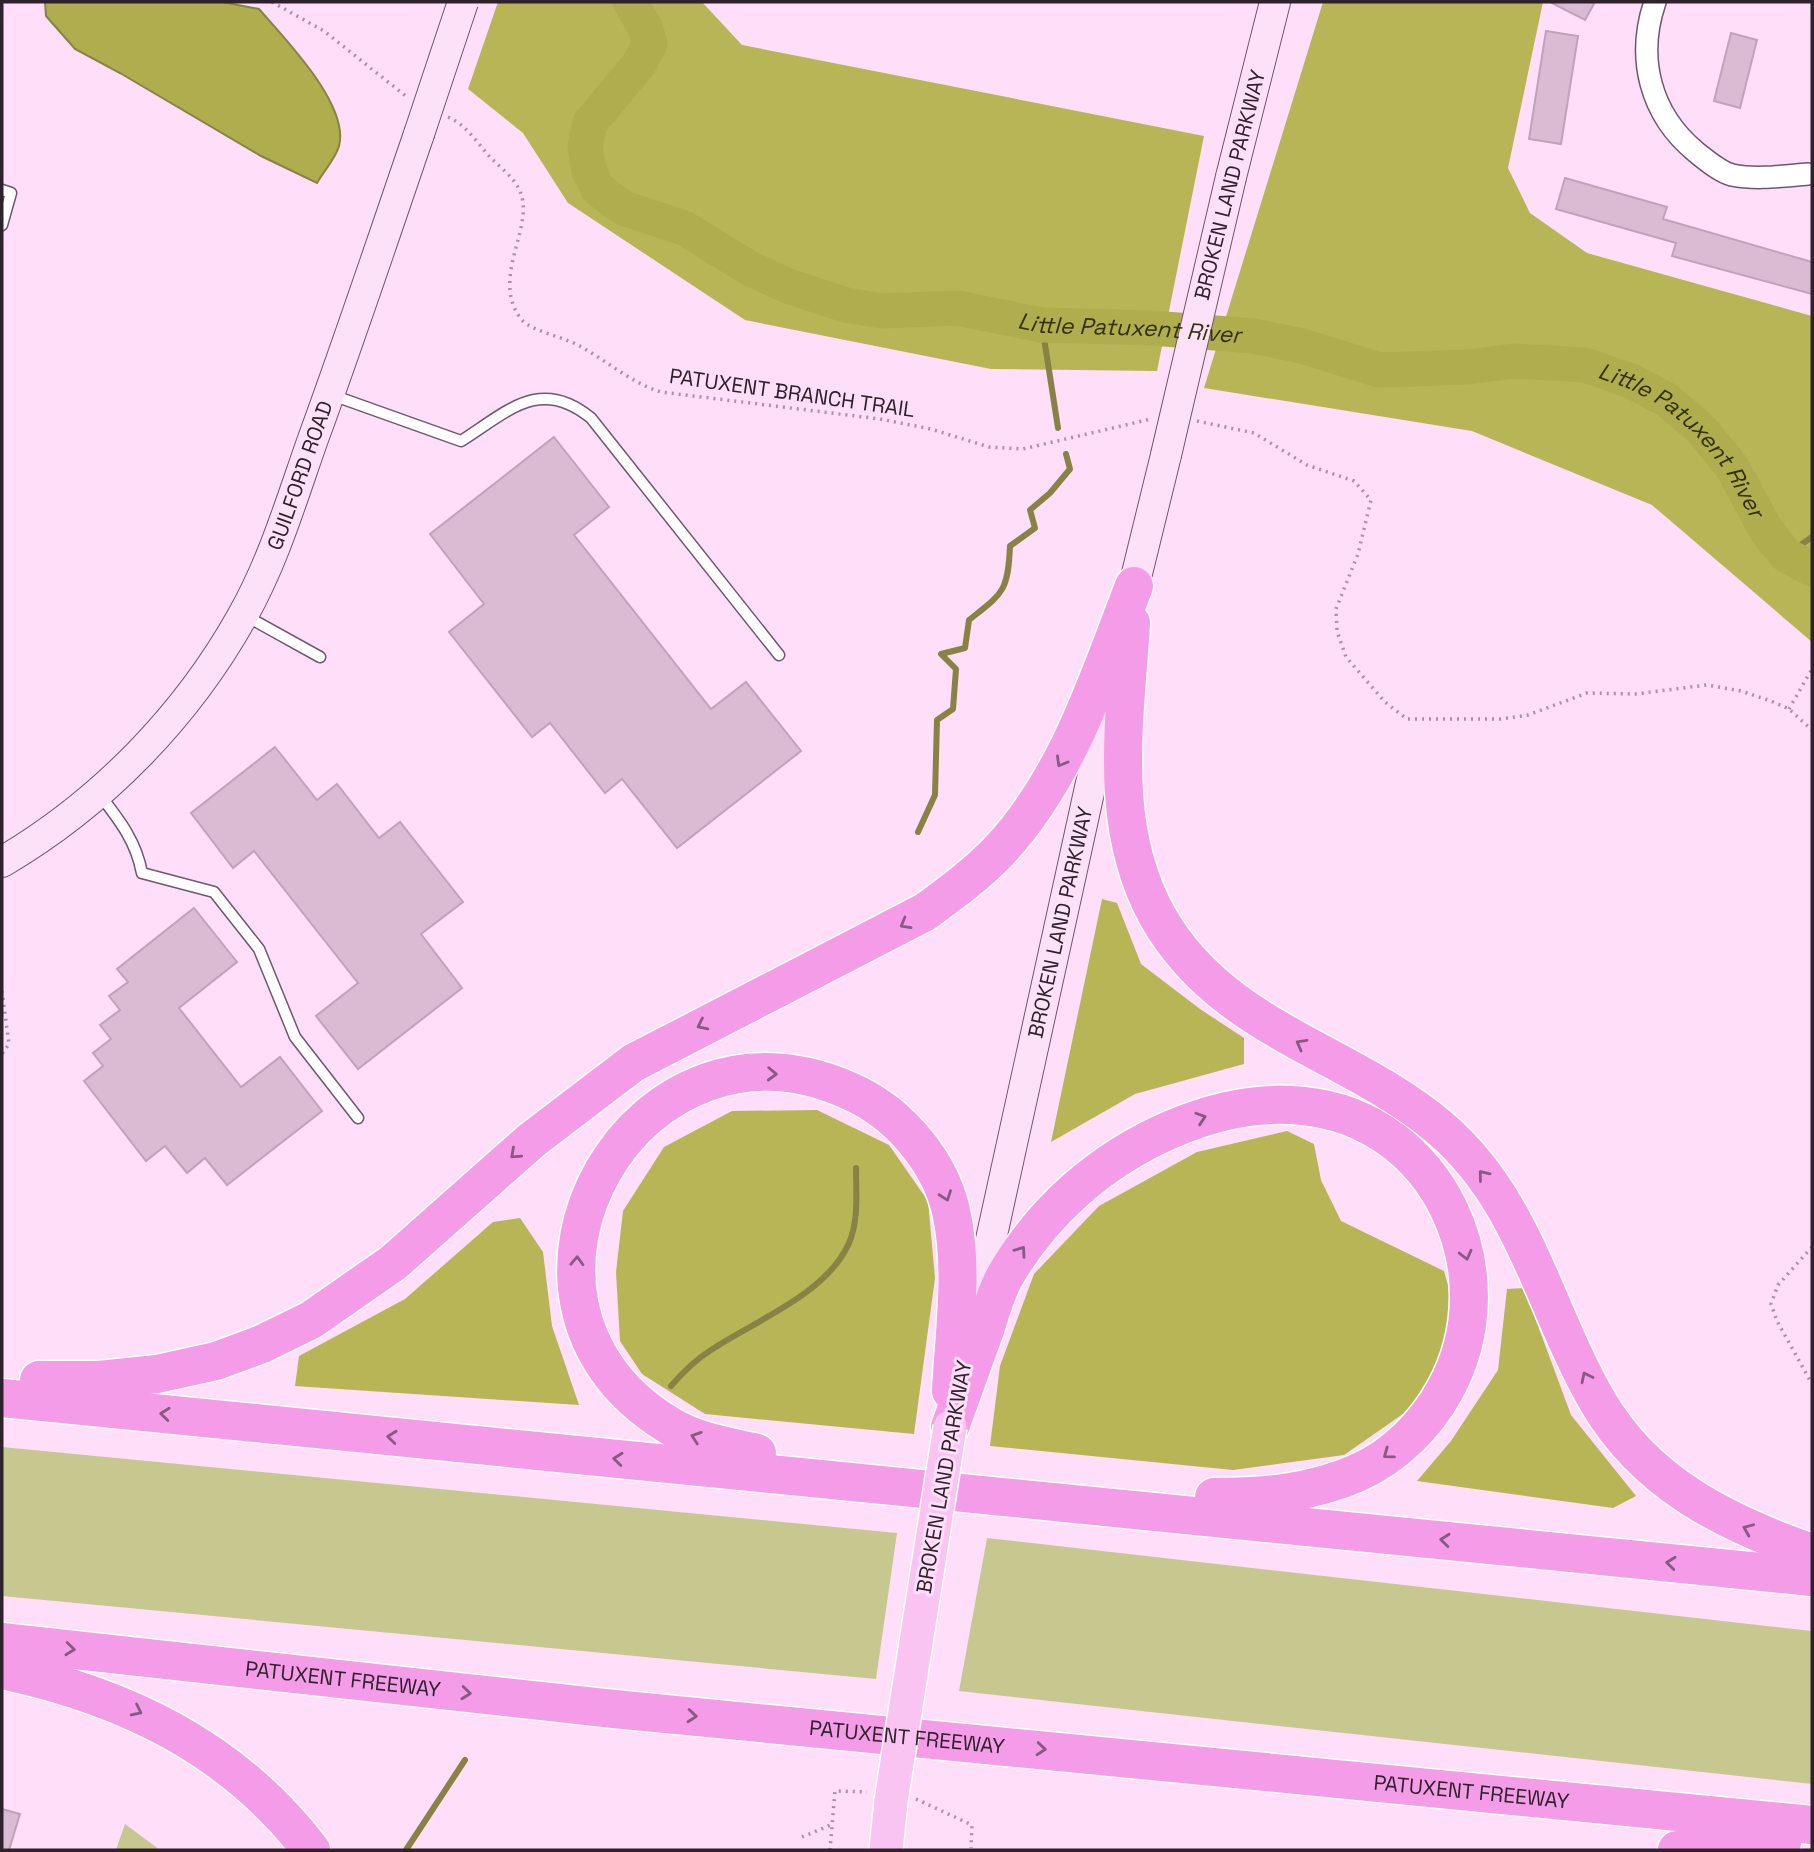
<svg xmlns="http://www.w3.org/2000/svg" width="1814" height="1852" font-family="'Space Grotesk',sans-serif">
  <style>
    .green { fill: #c7c790 }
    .forest { fill: #b7b556 }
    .water { fill: #afad4e; stroke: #888344; stroke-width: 2 }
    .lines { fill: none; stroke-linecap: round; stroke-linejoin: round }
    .stream { stroke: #888344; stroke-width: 6 }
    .river { stroke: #afad4e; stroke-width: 35 }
    .building { fill: #dabbd4; stroke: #c0a2bb; stroke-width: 2 }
    .lane-casing { stroke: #71566d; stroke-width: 13 }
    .street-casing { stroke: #71566d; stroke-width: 24 }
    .secondary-casing { stroke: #71566d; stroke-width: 32 }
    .primary-casing { stroke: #fff; stroke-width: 36 }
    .highway-casing { stroke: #fff; stroke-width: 41 }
    .path { stroke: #a991a5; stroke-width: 3.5; stroke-dasharray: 2 5; stroke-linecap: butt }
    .lane { stroke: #fff; stroke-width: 10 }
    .street { stroke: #fff; stroke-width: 21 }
    .secondary { stroke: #fce1f8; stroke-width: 30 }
    .primary { stroke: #f9c4f1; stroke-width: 33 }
    .highway { stroke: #f59ce8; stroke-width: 38 }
    .secondary-bridge-casing { stroke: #71566d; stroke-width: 32; stroke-linecap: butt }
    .primary-bridge-casing { stroke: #fff; stroke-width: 36; stroke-linecap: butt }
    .secondary-bridge { stroke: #fce1f8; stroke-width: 30 }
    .primary-bridge { stroke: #f9c4f1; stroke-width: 33 }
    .oneway { stroke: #885981 }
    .labels { text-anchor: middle; stroke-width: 6; stroke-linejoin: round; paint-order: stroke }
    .street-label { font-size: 21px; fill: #2e222c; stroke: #fedef8 }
    .water-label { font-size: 23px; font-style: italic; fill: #333208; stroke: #fedef8 }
  </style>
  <rect width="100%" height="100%" fill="#fedef8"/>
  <path class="green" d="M 2,1447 L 897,1533 L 876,1679 L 2,1596 Z
    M 987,1538 L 1812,1631 L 1812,1784 L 959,1691 Z
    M 125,1824 L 160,1850 L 116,1850 Z"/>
  <path class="forest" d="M 498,2 L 702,2 L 742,45 L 1204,136 L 1157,371 L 991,369 L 745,320 L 568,203 L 523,133 L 468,89 Z
    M 1323,2 L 1543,2 L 1508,168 L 1530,213 L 1587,253 L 1812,316 L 1812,642 L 1652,505 L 1472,431 L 1204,388 Z
    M 1102,899 L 1117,903 L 1141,964 L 1200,1009 L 1244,1038 L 1244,1064 L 1135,1094 L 1051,1142 Z
    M 817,1110 L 889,1145 L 928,1201 L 935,1278 L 914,1434 L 705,1414 L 642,1374 L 620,1341 L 616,1272 L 623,1211 L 664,1147 L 732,1111 Z
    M 1287,1131 L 1314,1144 L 1321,1180 L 1341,1221 L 1444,1271 L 1455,1311 L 1423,1400 L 1344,1455 L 1233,1470 L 990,1446 L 1000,1366 L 1034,1274 L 1099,1206 L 1197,1152 Z
    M 520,1218 L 543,1252 L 552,1326 L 579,1405 L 295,1386 L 299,1356 L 405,1299 L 493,1222 Z
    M 1524,1288 L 1571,1415 L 1636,1496 L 1613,1508 L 1417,1481 L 1451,1441 L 1498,1370 L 1507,1289 Z"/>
  <path class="water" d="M 45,2 L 223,2 L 259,9 C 284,38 350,105 339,146 C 336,158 323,172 317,183 L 261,156 L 120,73 L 75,49 L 46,16 Z"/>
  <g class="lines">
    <path class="stream" d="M 1042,325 L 1058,428
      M 1786,555 L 1812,537
      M 918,832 L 935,795 L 937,720 L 953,709 L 956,669 L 941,654 L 965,648 L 969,620 C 1003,593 1008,592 1010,546 L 1035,528 L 1030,510 L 1050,493 L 1070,469 L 1066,454
      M 671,1386 C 683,1372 695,1360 711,1350 C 754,1321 827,1294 849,1243 C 859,1220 856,1192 856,1168
      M 406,1850 L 465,1760"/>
    <path class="river" id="s1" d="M 630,2 L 645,27 L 650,44 L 639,64 L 590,123 L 585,146 L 589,171 L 598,189 L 623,208 L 684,228 L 749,268 L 788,286 L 846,305 L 882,311 L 957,308 L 1042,325 L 1152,328 L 1253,336 L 1302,346 L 1379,370 L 1468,367 L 1514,361 L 1585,365 L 1631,381 L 1667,400 L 1700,428 L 1732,467 L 1766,530 L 1786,555 L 1812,569"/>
  </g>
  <path class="building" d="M 1550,2 L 1595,2 L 1585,20 Z
    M 1546,31 L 1578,36 L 1561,144 L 1529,139 Z
    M 1731,33 L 1757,40 L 1740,108 L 1714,101 Z
    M 1565,178 L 1667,207 L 1663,219 L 1812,262 L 1812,294 L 1672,256 L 1676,243 L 1556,209 Z
    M 554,437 L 609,507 L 574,535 L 711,709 L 746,682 L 801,751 L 677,848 L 622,779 L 605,793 L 550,723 L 532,737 L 449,632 L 484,604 L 430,534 Z
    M 275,747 L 317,800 L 337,784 L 379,838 L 400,822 L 463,902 L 421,934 L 462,988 L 358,1069 L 316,1016 L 358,983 L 254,851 L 233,868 L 191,813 Z
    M 194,908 L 237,962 L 179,1008 L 241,1087 L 280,1057 L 322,1111 L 227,1185 L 205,1158 L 187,1173 L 165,1146 L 146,1161 L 84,1081 L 103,1066 L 93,1053 L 111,1039 L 100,1025 L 120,1010 L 109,996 L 128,982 L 117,969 Z
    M 2,1809 L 20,1814 L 9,1850 L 2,1850 Z"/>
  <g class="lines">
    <g class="lane-casing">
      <path id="lane" d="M 2,190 L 11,193 L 2,225
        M 332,395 L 461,441 C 507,412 540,376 591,418 L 779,655
        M 246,616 L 320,657
        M 100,795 C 120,821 136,841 142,873 L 214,892 L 259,949 L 295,1037 L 358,1118"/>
    </g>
    <g class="street-casing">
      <path id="street" d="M 1655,2 C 1636,58 1650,114 1696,152 C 1706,160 1720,172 1732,175 C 1757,180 1783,176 1808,174"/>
    </g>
    <g class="secondary-casing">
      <g id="secondary">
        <path d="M 1231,177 L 1275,2"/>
        <path d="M 1129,606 L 1166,455"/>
        <path id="s2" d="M 2,862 C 101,804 187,716 243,615 C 274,560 292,498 313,439 C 350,338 384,236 419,134"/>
        <path id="s3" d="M 974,1317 L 1114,678"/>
      </g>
    </g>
    <g class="primary-casing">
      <path id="primary" d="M 886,1850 L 891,1801"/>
    </g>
    <g class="highway-casing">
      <g id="highway">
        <path d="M 1131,623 C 1125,722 1107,826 1158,917 C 1222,1030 1348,1050 1440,1128 C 1525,1200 1544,1309 1598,1402 C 1646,1484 1726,1523 1812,1553"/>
        <path d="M 39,1380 L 99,1380 L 157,1374 L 216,1361 L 262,1344 L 311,1320 L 393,1263 L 532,1140 L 633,1063 L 925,912 C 951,893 977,874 999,851 C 1068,777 1098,679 1134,586"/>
        <path d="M 2,1398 L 1812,1577"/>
        <path d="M 950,1427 C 962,1394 974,1360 986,1327 C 991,1311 996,1293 1004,1278 C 1042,1211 1102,1159 1172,1129 C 1214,1111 1257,1101 1303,1106 C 1439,1119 1509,1274 1445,1390 C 1426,1425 1394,1457 1357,1473 C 1312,1493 1262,1497 1214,1497"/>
        <path d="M 757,1453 C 726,1446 693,1441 667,1424 C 462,1298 638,985 858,1095 C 902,1117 940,1163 951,1211 C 964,1268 954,1333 951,1391"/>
        <path id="s4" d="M 2,1642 L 614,1709 L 1812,1825"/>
        <path d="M 2,1670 C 125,1696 233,1748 311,1850"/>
        <path d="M 1677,1850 L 1720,1844 L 1782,1843"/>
      </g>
    </g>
    <path class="path" d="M 272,2 L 324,31 L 407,97
      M 448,117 C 467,125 477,143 490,157 C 500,167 513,177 519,189 C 536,223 496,268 515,309 C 518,315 522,322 528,325 C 544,334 562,337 578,345 C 606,360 631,383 661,392 L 880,419 L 931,429 L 989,447 L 1023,449 L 1151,419
      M 1197,421 L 1254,433 L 1307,465 L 1354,481 L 1371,500 L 1358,554 L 1336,609 L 1337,631 L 1346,657 L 1385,702 L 1407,719 L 1501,719 L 1528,715 L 1587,693 L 1635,694 L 1707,685 L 1741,691 L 1771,701 L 1789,709 L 1812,730
      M 1789,709 L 1812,669
      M 2,991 L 9,1044 L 2,1054
      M 1812,1247 L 1778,1285 L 1771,1304 L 1777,1321 L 1812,1384
      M 916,1799 L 972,1825 L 971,1848
      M 802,1837 L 833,1824
      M 830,1850 L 835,1791 L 867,1792"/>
    <use href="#lane" class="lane"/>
    <use href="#street" class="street"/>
    <use href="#secondary" class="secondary"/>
    <use href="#primary" class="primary"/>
    <use href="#highway" class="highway"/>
    <g class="secondary-bridge-casing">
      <path id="secondary-bridge" d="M 419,134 L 463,2
        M 1166,455 L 1231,177"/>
    </g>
    <g class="primary-bridge-casing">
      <path id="primary-bridge" d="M 891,1801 L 950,1427"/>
    </g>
    <use href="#secondary-bridge" class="secondary-bridge"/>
    <use href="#primary-bridge" class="primary-bridge"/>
  </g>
  <defs><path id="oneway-chevron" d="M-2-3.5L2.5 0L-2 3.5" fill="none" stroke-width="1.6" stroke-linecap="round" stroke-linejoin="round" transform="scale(1.75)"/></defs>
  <g class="oneway">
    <use href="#oneway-chevron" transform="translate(1061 762) rotate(120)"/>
    <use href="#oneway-chevron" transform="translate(905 924) rotate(150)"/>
    <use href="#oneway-chevron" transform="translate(702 1025) rotate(154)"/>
    <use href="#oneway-chevron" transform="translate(1301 1044) rotate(-151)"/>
    <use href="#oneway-chevron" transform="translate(772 1074) rotate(2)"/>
    <use href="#oneway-chevron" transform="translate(1201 1118) rotate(-18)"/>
    <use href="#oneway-chevron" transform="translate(515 1154) rotate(138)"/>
    <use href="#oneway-chevron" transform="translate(1483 1175) rotate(-129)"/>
    <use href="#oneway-chevron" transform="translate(946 1196) rotate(70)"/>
    <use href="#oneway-chevron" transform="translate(1021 1251) rotate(-55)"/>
    <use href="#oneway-chevron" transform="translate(1466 1255) rotate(76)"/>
    <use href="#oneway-chevron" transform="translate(577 1261) rotate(-88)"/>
    <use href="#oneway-chevron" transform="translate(1586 1377) rotate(-116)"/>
    <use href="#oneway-chevron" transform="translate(165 1414) rotate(-174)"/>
    <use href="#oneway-chevron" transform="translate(392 1437) rotate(-174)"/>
    <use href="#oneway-chevron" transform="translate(696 1437) rotate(-161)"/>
    <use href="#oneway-chevron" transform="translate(1388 1454) rotate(144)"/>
    <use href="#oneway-chevron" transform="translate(618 1459) rotate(-174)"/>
    <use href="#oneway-chevron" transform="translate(1748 1529) rotate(-157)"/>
    <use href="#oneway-chevron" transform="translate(1445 1540) rotate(-174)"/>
    <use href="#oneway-chevron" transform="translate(1671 1563) rotate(-174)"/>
    <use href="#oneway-chevron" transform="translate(70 1649) rotate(6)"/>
    <use href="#oneway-chevron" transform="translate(466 1693) rotate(6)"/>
    <use href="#oneway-chevron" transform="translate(137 1711) rotate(26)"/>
    <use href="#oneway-chevron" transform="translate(692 1716) rotate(5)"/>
    <use href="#oneway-chevron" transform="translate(1041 1749) rotate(5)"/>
  </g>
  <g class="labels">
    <g class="street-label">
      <text transform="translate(1230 185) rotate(-76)" y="7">BROKEN LAND PARKWAY</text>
      <text transform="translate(792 393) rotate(8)" y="7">PATUXENT BRANCH TRAIL</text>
      <text dy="7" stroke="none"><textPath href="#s2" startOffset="500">GUILFORD ROAD</textPath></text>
      <text dy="7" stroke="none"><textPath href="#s3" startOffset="404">BROKEN LAND PARKWAY</textPath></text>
      <text transform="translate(944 1477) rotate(-80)" y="7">BROKEN LAND PARKWAY</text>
      <text dy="7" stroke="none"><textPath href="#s4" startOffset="343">PATUXENT FREEWAY</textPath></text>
      <text dy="7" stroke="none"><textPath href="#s4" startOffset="910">PATUXENT FREEWAY</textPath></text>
      <text dy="7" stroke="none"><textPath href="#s4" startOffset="1477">PATUXENT FREEWAY</textPath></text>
    </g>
    <g class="water-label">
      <text dy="8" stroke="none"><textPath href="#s1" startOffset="777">Little Patuxent River</textPath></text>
      <text dy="8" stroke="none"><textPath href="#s1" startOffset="1365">Little Patuxent River</textPath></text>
    </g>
  </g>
  <rect width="1814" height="1852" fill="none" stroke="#2e222c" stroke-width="7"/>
</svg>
